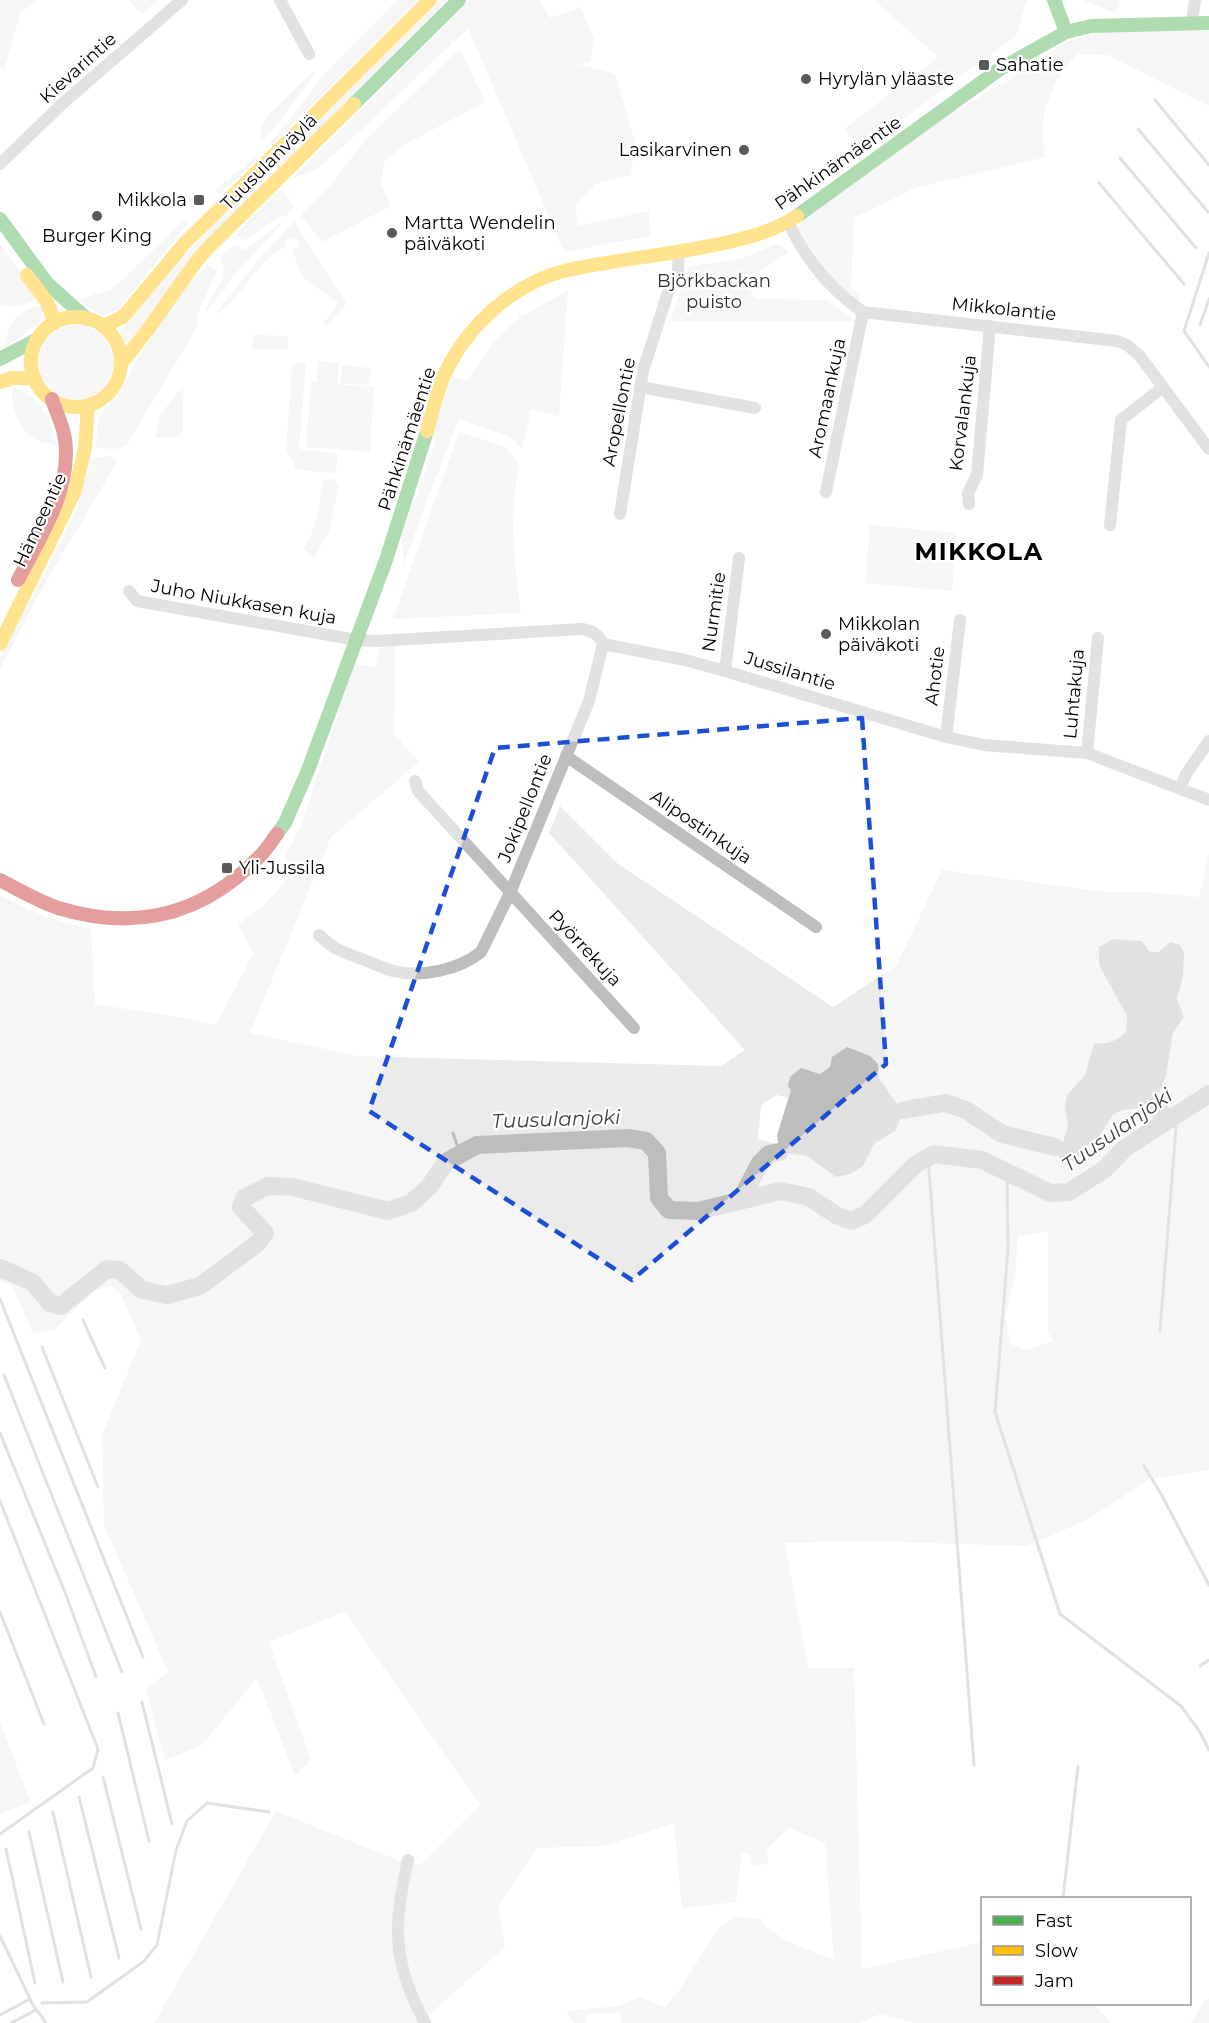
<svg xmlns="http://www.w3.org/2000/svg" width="1209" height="2023" font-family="Montserrat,sans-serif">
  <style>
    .green { fill: #ebebeb; fill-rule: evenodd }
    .water { fill: #bdbdbd }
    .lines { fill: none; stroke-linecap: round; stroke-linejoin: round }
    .stream { stroke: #bdbdbd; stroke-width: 3 }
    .river { stroke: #bdbdbd; stroke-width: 18 }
    .street { stroke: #bebebe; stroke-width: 12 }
    .fast { stroke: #4caf50; stroke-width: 14 }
    .slow { stroke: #ffc107; stroke-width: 14 }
    .jam { stroke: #c62828; stroke-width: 14 }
    .marked { fill: none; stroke: #1d4ed8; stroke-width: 4.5; stroke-dasharray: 12 8; stroke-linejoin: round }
    .poi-dot { fill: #595959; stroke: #fff; stroke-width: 2 }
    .labels { text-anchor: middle; stroke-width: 4.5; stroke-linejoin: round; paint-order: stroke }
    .poi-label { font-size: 18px; fill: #000; stroke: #fff; text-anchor: start }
    .street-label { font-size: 18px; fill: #000; stroke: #fff }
    .park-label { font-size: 18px; fill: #313131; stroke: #fff }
    .water-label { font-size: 20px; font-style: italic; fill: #424242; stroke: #fff }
    .district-label { font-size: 24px; font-weight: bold; letter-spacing: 1.5px; fill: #000; stroke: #fff }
  </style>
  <rect width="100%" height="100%" fill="#fff"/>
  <path class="green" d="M 0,0 L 39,0 L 21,12 L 4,70 L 0,68 Z
    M 128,0 L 159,0 L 141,14 Z
    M 397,0 L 418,0 L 272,145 L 270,143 L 295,113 L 320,79 Z
    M 441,0 L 450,0 L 281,166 L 277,162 Z
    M 470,0 L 539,0 L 550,18 L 581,7 L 594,40 L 590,62 L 577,64 L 615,74 L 635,141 L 631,175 L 595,184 L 576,204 L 577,226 L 649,211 L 650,236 L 564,252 L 468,28 L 357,134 L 316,170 L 292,178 Z
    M 874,0 L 1028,0 L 1024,8 L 1016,36 L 862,149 L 844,129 L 938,57 Z
    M 1082,0 L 1117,0 L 1120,1 L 1115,13 Z
    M 1106,31 L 1209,31 L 1209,106 L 1108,55 L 1077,54 L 1057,79 L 1045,109 L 1042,134 L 1046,157 L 915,188 L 854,218 L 851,288 L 860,295 L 858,305 C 834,286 812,257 797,230 L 804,220 L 954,111 L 1009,80 L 1027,65 L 1069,41 Z
    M 460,49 L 485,102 L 404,145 L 384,162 L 381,184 L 391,206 L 322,242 L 301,216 L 328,188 L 368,137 Z
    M 314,71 L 315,74 L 274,129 L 262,139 C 259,130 262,125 266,117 Z
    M 255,157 L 258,160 L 218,195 L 215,190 Z
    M 269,169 L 273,174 L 126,345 L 119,331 L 124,327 L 170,270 Z
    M 282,190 L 293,204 L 293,209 L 284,217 L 280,216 L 247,239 L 242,240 L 236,234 L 276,192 Z
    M 184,220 L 189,222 L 118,310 L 102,315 L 78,300 L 109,290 L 119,283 Z
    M 294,221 L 346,303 L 344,307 L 326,326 L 323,323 L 334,311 L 337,302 L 303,278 L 292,249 L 298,248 L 300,244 L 297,240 L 288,238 L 285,243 L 285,247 C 263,258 251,279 236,297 C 230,304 221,310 214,315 L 259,259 Z
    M 280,223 L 283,223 L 242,266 L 205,313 L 206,308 L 223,277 L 224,267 L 220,258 L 233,246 L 238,245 L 241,249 L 246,249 Z
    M 0,244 L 40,299 C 28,303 12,309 0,305 Z
    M 774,244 L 783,247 L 789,252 L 745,281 L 756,299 L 827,300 L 856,321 L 670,321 L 689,266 C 718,262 749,260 774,244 Z
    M 207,264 L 217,271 L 196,317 L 197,327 L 126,446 L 116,449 L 96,448 L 98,420 L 104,410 L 118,397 L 140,354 L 185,288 Z
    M 568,291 L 559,416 L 531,409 L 522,449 L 510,437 L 459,419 L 424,508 L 404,565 L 401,538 L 413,500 L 416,500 L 435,442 L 431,438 L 452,376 L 467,381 L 494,342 L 521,316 Z
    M 37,306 L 44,306 L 41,321 L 5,348 C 6,325 16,313 37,306 Z
    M39 362a37 37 0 1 1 74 0a37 37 0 1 1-74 0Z
    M 253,335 L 288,336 L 288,350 L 252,349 Z
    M 318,361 L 339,363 L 337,384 L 374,387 L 370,452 L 306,447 L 311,382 L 317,382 Z
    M 297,362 L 306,363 L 299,449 L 338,454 L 336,473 L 297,470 L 286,449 L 292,365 Z
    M 342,365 L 371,368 L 369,385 L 341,383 Z
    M 183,386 L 183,432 L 175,438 L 156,438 L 159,416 Z
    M 11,388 C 40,393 51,419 56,445 C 50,443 43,443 38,440 C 17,433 13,406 11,388 Z
    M 459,432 L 506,447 L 519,465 C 509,515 514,564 521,613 L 393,619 Z
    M 112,456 L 117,462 L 43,587 L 0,669 L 0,655 L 39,585 L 78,505 L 93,458 Z
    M 325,479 L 335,480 L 339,485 L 329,532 L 314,558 L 303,549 C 317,528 320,505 322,481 Z
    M 870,525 L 957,533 L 952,591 L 865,583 Z
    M 395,645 L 394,734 L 419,762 L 331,837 L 250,1033 L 358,1056 L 721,1066 L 745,1050 L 549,833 L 560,806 L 618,864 L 833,1007 L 896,966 L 942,870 L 1106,892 L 1145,892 L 1199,897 L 1209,852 L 1209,1470 L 1150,1479 L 1087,1520 L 1027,1546 L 863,1541 L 785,1543 L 808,1668 L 854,1668 L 862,1969 L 982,1942 L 982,2004 L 1093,2004 L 1112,2023 L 916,2023 L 880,2014 L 860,2023 L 621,2023 L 620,2013 L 586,2014 L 586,2023 L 573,2023 L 566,2011 L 618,2006 L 640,1997 L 665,2007 L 680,1989 L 718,1929 L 735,1917 L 763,1919 L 762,1924 L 787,1941 L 834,1960 L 825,1843 L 789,1828 L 767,1849 L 768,1864 L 752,1865 L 750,1854 L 742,1853 L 736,1902 L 682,1908 L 674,1823 L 604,1846 L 537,1848 L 498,1907 L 505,1947 L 420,2023 L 154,2023 L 276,1811 L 400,1861 L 420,1865 L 480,1805 L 345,1612 L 269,1642 L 311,1760 L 295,1776 L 257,1678 L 203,1744 L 165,1761 L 146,1689 L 168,1672 L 104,1525 L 102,1435 L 141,1340 L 121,1295 L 111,1286 L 94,1291 L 54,1330 L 33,1333 L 11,1284 L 0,1282 L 0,895 C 33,913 55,921 91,929 L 95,1004 L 184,1018 L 216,1025 L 253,954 L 238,924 C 259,912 277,892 292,873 L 285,856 L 301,826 L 354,664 L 375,667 L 380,646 ZM 1142,941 L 1149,951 L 1184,953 L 1183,978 L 1177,998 L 1184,1017 L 1173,1033 L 1166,1076 L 1136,1109 L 1122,1110 L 1113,1115 L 1098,1138 L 1086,1147 L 1078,1158 L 1055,1147 L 1063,1142 L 1068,1126 L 1065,1107 L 1067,1095 L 1085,1075 L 1094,1044 C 1107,1045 1118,1040 1126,1031 L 1127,1016 L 1099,965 ZM 830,1067 C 856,1073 886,1074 895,1103 C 898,1111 895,1123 895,1131 L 874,1144 L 863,1166 L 821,1165 L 807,1156 L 779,1152 L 778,1144 L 758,1139 L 761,1105 L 777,1095 L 788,1098 L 791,1090 L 813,1071 L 820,1075 ZM 1048,1232 L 1048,1332 L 1053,1341 L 1026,1350 L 1011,1344 L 1005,1319 L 1015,1277 L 1018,1236 Z
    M 0,1723 L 31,1802 L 0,1814 Z
    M 1209,1999 L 1209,2023 L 1191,2023 L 1205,2000 Z"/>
  <path class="water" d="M 1113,939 L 1142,941 L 1149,951 L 1159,952 L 1170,942 L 1180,945 L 1184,953 L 1183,978 L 1177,998 L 1184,1017 L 1173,1033 L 1166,1076 L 1153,1107 L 1122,1110 L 1113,1115 L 1098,1138 L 1086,1147 L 1078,1158 L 1067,1163 L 1059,1157 L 1055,1147 L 1063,1142 L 1068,1126 L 1065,1107 L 1067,1095 L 1085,1075 L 1094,1043 C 1107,1045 1118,1041 1126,1031 L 1127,1016 L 1099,965 L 1099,947 Z
    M 847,1047 L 870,1056 L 878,1064 L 879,1079 C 889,1089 892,1102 904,1110 L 895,1131 L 874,1144 L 863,1166 L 850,1174 L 836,1177 L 807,1156 L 779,1152 L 777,1135 L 791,1090 L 788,1086 L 790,1077 L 801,1068 L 820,1074 L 830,1067 L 832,1057 Z"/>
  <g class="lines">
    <path class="stream" d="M 1155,100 L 1209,165
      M 1138,129 L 1208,212
      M 1120,158 L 1196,248
      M 1099,183 L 1184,284
      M 1209,253 L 1184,331 L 1209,367
      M 1200,325 L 1209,299
      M 453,1133 L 460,1154
      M 928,1157 L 974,1765
      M 1007,1173 L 1008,1249 L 995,1412 L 1060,1614 L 1181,1706 L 1200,1732 L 1209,1750
      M 0,1299 L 143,1657
      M 83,1320 L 105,1368
      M 1160,1331 L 1177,1115
      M 42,1347 L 98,1487
      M 4,1375 L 122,1672
      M 0,1433 L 66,1595 L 96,1677
      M 1144,1466 L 1160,1492 L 1209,1585
      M 0,1501 L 98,1749 L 93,1768 L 0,1834
      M 0,1612 L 44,1724
      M 1200,1666 L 1209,1660
      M 142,1702 L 172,1824
      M 118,1713 L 149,1841
      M 103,1777 L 141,1929
      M 79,1797 L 119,1958
      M 53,1812 L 91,1977
      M 29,1832 L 63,1982
      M 6,1849 L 35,1983
      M 1063,1898 L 1078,1766
      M 0,1936 L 33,2005 L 46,2023
      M 42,2003 L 87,2002 L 144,1961 L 157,1945 L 176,1850 L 187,1821 L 207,1803 L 269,1812
      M 0,2015 L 30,1999
      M 11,2023 L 36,2010"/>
    <path class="river" d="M 1153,1107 L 1170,1119
      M 904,1110 L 945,1103 L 966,1110 L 1002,1134 L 1055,1147
      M 740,1201 L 760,1163 L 769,1154 L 779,1152
      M 0,1268 L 32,1282 L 50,1303 L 61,1306 L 107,1269 L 120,1270 L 142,1290 L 167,1295 L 200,1286 L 258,1243 L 265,1233 L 241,1207 L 244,1198 L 268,1186 L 293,1187 L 388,1211 L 411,1203 L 429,1187 L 446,1162 L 477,1145 L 628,1138 L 646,1141 L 657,1153 L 659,1198 L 669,1210 L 698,1211 L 780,1191 L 809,1197 L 836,1215 L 851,1221 L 865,1215 L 916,1164 L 934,1154 L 982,1160 L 1050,1193 L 1069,1192 L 1105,1169 L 1125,1148 L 1209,1094"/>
    <path class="street" d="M 280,0 L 309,54
      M 1192,22 L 1195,0
      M 0,164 L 62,104 L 182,0
      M 788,222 C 805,258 831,290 863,312 L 1117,341 L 1127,345 L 1139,355 L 1209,449
      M 640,387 L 755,408
      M 826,492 L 863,312
      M 969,504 L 968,493 L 977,475 L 990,326
      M 620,514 L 643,371 L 670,286 L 678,272 L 679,251
      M 1110,525 L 1121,420 L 1163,387
      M 129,591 L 137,601 L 357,640 L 377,641 L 582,629 C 592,631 599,634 603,644 L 685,660 L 725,671 L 946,737 L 984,745 L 1087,753 L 1209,800
      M 725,671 L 739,558
      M 946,737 L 960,620
      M 1087,753 L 1098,638
      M 566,756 L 816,927
      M 415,781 L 418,791 L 634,1028
      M 1180,788 L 1186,774 L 1209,741
      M 319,935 C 335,950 342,952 362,959 C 372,963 383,968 393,971 C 420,978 459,970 481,952 L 510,893 L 589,701 L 603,644
      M 408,1860 C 393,1927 392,1961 425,2023"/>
    <path class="fast" d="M 1054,0 L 1066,32
      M 354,104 L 459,0
      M 797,216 L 1000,69 L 1066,32 L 1091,26 L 1209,23
      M 0,219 L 47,283 L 87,319
      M 0,359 L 38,339
      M 277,834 L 285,823 L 308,770 L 386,560 L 427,431"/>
    <path class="slow" d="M 27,275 L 47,302 L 55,323
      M31 362a45 45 0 1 1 90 0a45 45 0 1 1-90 0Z
      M 103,326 L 123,317 L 184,244 L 430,0
      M 121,363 C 152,329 175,287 205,251 L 354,104
      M 0,382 L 12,378 L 35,378
      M 427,431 C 432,414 436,395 443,378 C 465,327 513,283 568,270 C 624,258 681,254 737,240 C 758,235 779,228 797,216
      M 0,644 L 75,491 L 85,448 L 88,405"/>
    <path class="jam" d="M 18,580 C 40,537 72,490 65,439 C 63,425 56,412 52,399
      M 0,880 C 19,890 38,901 58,908 C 134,931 201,916 257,859 C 265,852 271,842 277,834"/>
  </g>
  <path d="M0 0H1209V2023H0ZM 862,718 L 886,1064 L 632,1280 L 369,1111 L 495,748 Z" fill="#fff" fill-opacity=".55" fill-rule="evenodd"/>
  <path class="marked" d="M 862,718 L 886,1064 L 632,1280 L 369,1111 L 495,748 Z"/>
  <g class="poi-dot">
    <rect x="978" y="59" width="12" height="12" rx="3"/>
    <circle cx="806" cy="79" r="6"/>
    <circle cx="744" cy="150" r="6"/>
    <rect x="193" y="194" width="12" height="12" rx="3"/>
    <circle cx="97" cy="216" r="6"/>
    <circle cx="392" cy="233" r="6"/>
    <circle cx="826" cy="634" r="6"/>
    <rect x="221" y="862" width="12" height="12" rx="3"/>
  </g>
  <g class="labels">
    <g class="poi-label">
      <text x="996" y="71">Sahatie</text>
      <text x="818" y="85">Hyrylän yläaste</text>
      <text x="732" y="156" text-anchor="end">Lasikarvinen</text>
      <text x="187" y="206" text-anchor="end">Mikkola</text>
      <text x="404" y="229">Martta Wendelin<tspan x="404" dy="21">päiväkoti</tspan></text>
      <text x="97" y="242" text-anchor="middle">Burger King</text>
      <text x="838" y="630">Mikkolan<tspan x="838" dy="21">päiväkoti</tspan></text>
      <text x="239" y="874">Yli-Jussila</text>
    </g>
    <g class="street-label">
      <text transform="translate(78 68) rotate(-42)" y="6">Kievarintie</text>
      <text transform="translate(269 162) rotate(-45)" y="6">Tuusulanväylä</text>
      <text transform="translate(838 163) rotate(-35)" y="6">Pähkinämäentie</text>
      <text transform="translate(1004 309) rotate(6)" y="6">Mikkolantie</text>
      <text transform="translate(827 398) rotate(-78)" y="6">Aromaankuja</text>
      <text transform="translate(619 412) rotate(-79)" y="6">Aropellontie</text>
      <text transform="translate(963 413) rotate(-83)" y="6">Korvalankuja</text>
      <text transform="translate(407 439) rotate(-72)" y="6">Pähkinämäentie</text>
      <text transform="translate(40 520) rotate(-65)" y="6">Hämeentie</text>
      <text transform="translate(244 602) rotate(10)" y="6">Juho Niukkasen kuja</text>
      <text transform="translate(714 612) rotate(-82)" y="6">Nurmitie</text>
      <text transform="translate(790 671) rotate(17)" y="6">Jussilantie</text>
      <text transform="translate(935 676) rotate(-83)" y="6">Ahotie</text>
      <text transform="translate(1074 694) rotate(-85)" y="6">Luhtakuja</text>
      <text transform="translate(525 808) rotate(-68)" y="6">Jokipellontie</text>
      <text transform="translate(701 827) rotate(34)" y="6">Alipostinkuja</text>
      <text transform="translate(585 948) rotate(47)" y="6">Pyörrekuja</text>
    </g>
    <g class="park-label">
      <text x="714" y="287">Björkbackan<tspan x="714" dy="21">puisto</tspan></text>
    </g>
    <g class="water-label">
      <text transform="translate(556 1119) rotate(-2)" y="7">Tuusulanjoki</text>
      <text transform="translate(1117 1130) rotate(-35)" y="7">Tuusulanjoki</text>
    </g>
    <g class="district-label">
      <text x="979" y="560">MIKKOLA</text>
    </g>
  </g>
  <rect x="981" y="1897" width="210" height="108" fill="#ffffff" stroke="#999999" stroke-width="1.5"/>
  <rect x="993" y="1916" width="30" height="9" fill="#4caf50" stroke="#999999" stroke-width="1.5"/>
  <text x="1035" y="1927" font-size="18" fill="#000000">Fast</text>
  <rect x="993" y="1946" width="30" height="9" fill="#ffc107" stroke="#999999" stroke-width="1.5"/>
  <text x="1035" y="1957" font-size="18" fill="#000000">Slow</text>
  <rect x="993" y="1976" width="30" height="9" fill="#c62828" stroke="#999999" stroke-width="1.5"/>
  <text x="1035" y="1987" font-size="18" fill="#000000">Jam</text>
</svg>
